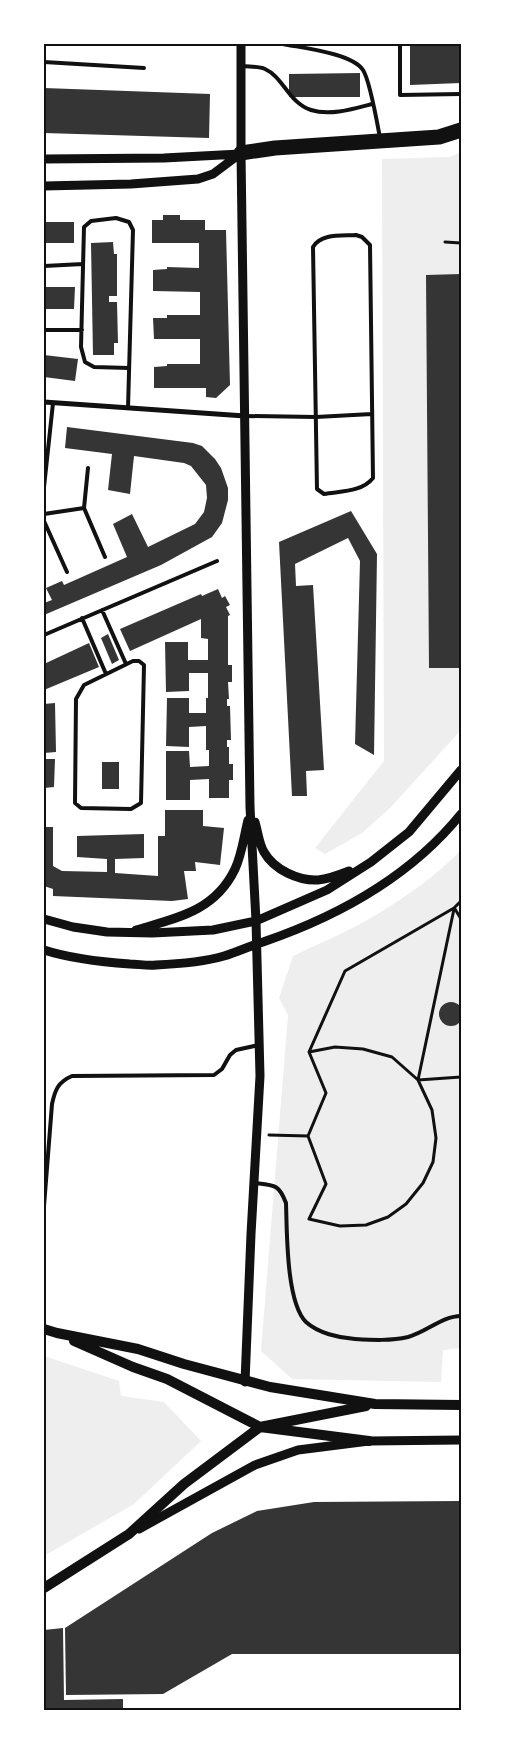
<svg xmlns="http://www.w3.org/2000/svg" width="505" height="1754" font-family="'Alegreya Sans',sans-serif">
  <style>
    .green { fill: #eee }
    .building { fill: #353535 }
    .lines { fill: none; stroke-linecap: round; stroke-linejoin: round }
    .path { stroke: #111; stroke-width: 3 }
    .service { stroke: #111; stroke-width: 4 }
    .minor { stroke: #111; stroke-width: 5 }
    .tertiary { stroke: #111; stroke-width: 9 }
    .secondary { stroke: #111; stroke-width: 10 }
    .motorway { stroke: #111; stroke-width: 15 }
    .neatline { fill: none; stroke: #111; stroke-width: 2 }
  </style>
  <rect width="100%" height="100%" fill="#fff"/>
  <path class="green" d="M 461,152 L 461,730 L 390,808 L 362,833 L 325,854 L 315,848 L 384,761 L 382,159 L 450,157 Z
    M 461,850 L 461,1348 L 443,1350 L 441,1382 L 292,1379 L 261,1351 L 288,1015 L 279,998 L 293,956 C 320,943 350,931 376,915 C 406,897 437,875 461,850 Z
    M 44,1356 L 119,1381 L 121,1396 L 164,1402 L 201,1441 L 134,1504 L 44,1556 Z"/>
  <path class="building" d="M 410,44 L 461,44 L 461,83 L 410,85 Z
    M 360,73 L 360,97 L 289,97 L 289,74 Z
    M 44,88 L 210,94 L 209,138 L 44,133 Z
    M 163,215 L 180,215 L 180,220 L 205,220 L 205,230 L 226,230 L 230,385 L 216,398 L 206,397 L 206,388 L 154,388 L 154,367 L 167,366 L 167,364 L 200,364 L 200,339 L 154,339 L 153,318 L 167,318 L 167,315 L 200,315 L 200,292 L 153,291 L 153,270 L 167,269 L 167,267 L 199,268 L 199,243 L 152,243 L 152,220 L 163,220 Z
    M 44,222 L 74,222 L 74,243 L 44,243 Z
    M 113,242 L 114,254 L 117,254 L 117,296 L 109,296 L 109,302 L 117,302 L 118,343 L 114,343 L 114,355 L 93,355 L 91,243 Z
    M 461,274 L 461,668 L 429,668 L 426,275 Z
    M 44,287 L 75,287 L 74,309 L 44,309 Z
    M 44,355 L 78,359 L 75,381 L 44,377 Z
    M 67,427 L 193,443 L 202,446 L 215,459 L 221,468 L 228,488 L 228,500 L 222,523 L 212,537 L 161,565 L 44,615 L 44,603 L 52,600 L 46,588 L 62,581 L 64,585 L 127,557 L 113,524 L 132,514 L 148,547 L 195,524 L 204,512 L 207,498 L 206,485 L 191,466 L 184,463 L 134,456 L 130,494 L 108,490 L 112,454 L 65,448 Z
    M 351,511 L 377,554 L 374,755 L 355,744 L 360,561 L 348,538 L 295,564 L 296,586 L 313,585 L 324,770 L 306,771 L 307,796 L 292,796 L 279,542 Z
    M 218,589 L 222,598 L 225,596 L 230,605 L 226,607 L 230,615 L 228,616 L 228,665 L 232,665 L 232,682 L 228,682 L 229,699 L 227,699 L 227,706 L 230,706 L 231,740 L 227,740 L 227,747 L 229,747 L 229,764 L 233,764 L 233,780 L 229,780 L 229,798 L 209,798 L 209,779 L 190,780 L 190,800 L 166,800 L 166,751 L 189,751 L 190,767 L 209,766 L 209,750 L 206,750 L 206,726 L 189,727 L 189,747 L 166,746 L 167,698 L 189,698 L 189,713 L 206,713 L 206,698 L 208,698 L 208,673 L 189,673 L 189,691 L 166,692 L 165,642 L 188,642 L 188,660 L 208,660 L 208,639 L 201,638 L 201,619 L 130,651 L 120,629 L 201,594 L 202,596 Z
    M 108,634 L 119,660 L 112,664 L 101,638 Z
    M 89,643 L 99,667 L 44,690 L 44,664 Z
    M 55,703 L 56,752 L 44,753 L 44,704 Z
    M 44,759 L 55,759 L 54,787 L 44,788 Z
    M 102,762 L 119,762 L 119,789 L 102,789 Z
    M 165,810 L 203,810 L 203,826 L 224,828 L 220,865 L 195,862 L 196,871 L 184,871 L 188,899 L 172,901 L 53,896 L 53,889 L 44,886 L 44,827 L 53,827 L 53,866 L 62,871 L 107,872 L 107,859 L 77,857 L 77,836 L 144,834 L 144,858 L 115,859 L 115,873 L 158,876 L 158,836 L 165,836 Z
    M439 1014a12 12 0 1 1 24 0a12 12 0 1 1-24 0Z
    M 461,1501 L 461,1654 L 232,1654 L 163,1694 L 66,1695 L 65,1628 L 212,1533 L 257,1511 L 314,1502 Z
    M 63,1628 L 64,1700 L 123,1699 L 123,1710 L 44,1710 L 44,1630 Z"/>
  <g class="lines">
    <path class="path" d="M 445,242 L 461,243
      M 454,909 L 418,1080 L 461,1077
      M 455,909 L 461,919
      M 269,1135 L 308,1136 L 326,1093 L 309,1052 L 345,971 L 454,908 L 461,901
      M 308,1136 L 326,1184 L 309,1219 L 340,1226 L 366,1225 L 388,1217 L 406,1204 L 423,1183 L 433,1162 L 436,1138 L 432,1110 L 418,1080 L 392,1057 L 363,1049 L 335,1047 L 309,1052"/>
    <path class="service" d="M 283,44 C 302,48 352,53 363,70 C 370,81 377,122 380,138
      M 400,44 L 400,95 L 461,94
      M 44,62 L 144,68
      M 242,66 C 249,67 258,66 265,69 C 283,77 289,103 311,110 C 330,116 353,109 372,104
      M 356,235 L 362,237 L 370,245 L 373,478 C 362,492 341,491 324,494 L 317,489 L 313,247 C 321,233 342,236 356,235 Z
      M 44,266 L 83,264
      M 44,330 L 82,330
      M 128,408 L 133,230 L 129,222 L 116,218 L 91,221 L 84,227 L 81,347 L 85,362 L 94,367 L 129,368
      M 246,416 L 316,417 L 372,414
      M 88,468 L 84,508 L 105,557
      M 44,487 L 53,403
      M 44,514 L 84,508
      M 44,521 L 67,572
      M 102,610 L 126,664
      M 82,618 L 106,674
      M 44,635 L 217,561
      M 133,661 L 139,661 L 144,665 L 141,803 L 131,809 L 81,808 L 75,803 L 76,699 L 84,685 Z
      M 255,1183 C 274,1185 279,1184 286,1203 C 287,1231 286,1302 306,1322 C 318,1333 339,1338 355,1339 C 373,1340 391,1341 408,1337 C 427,1332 442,1316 461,1316
      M 44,1206 L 52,1104 C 55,1090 58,1082 72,1076 L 214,1075 L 222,1069 L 230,1055 L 236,1050 L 259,1045"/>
    <path class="minor" d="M 44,402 L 245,416"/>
    <path class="tertiary" d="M 241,44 L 241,153 L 250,807 L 256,921 L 260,1076 L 251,1234 L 245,1382
      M 44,159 L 164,158 L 240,154
      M 44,186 L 131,184 L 198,179 L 213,174 L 241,153
      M 255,822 C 258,832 259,844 264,852 C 274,870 299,881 318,880 C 329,879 339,875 349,871
      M 44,919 L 73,927 L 107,932 L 152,933 L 213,930 L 256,921 L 327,890 L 371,862 L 409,832 L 461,770
      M 136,930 C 177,918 215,911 235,869 C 242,854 244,836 248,820
      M 44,950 C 72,959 100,962 130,964 C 138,964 147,966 156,965 C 178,964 203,962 224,956 C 237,952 250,946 263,942 C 339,916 410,877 461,814
      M 139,1529 L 255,1465 L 298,1450 L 369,1441 L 461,1440"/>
    <path class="secondary" d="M 44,1329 L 57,1333 L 138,1349 L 184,1364 L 270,1387 L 375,1404 L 461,1405
      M 74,1341 L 133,1367 L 167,1379 L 260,1427 L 369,1441
      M 44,1588 L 129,1534 L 184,1484 L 260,1427 L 366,1406"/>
    <path class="motorway" d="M 241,153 L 275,148 L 439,137 L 461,130"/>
  </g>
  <rect width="505" height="1754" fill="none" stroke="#ffffff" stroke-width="90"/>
  <rect x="45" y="45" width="415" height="1664" class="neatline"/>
</svg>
